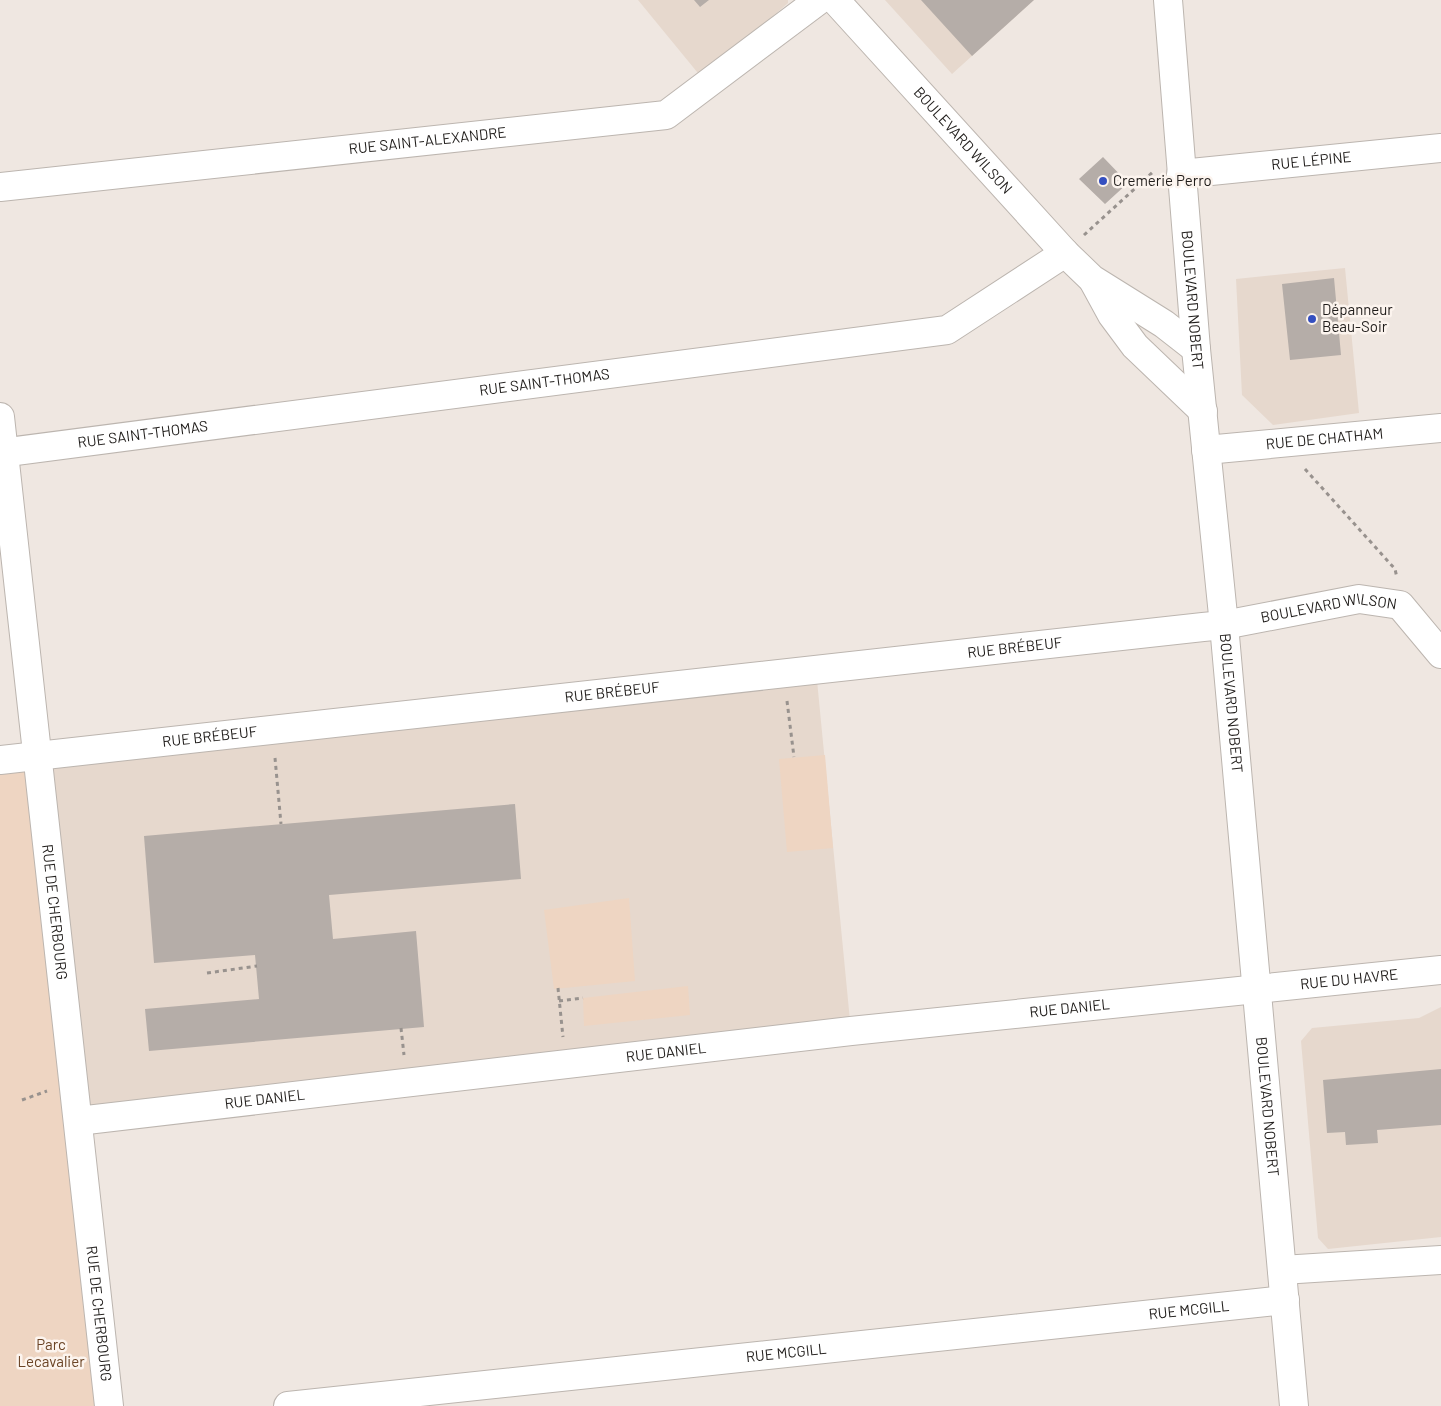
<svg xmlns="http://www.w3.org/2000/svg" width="1441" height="1406" font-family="Barlow,sans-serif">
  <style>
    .built { fill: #e6d8cd }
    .green { fill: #eed5c2 }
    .building { fill: #b5ada8 }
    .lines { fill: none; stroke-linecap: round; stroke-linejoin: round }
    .street-casing { stroke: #bcb5af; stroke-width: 30 }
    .secondary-casing { stroke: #bcb5af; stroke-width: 30 }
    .path { stroke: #98928e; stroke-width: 3; stroke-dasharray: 4 4; stroke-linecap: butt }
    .street { stroke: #fff; stroke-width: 28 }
    .secondary { stroke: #fff; stroke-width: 28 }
    .poi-dot { fill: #344fc0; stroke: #fcf4ee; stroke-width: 2 }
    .labels { text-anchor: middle; stroke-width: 5; stroke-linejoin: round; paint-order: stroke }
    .street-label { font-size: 15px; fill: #201d1b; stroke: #fcf4ee }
    .poi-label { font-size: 15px; fill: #201d1b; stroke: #fcf4ee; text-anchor: start }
    .park-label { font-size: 15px; fill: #6b4425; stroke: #fcf4ee }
  </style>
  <rect width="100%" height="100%" fill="#efe7e1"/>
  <path class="built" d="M 638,0 L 788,0 L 788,3 L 702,78 Z
    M 885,0 L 1034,0 L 952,74 Z
    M 1345,268 L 1359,413 L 1273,425 L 1242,395 L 1236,279 Z
    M 816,670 L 851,1031 L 78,1121 L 37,755 Z
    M 1441,1007 L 1441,1237 L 1328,1249 L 1318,1238 L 1301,1041 L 1312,1028 L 1419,1018 Z"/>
  <path class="green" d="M 37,755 L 109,1406 L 0,1406 L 0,760 Z
    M 825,755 L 833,848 L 787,852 L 779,759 Z
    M 629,898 L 635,981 L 554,989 L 544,910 Z
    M 688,986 L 690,1015 L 584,1026 L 583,998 Z"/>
  <path class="building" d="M 694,0 L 709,0 L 700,7 Z
    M 921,0 L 1034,0 L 972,56 Z
    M 1103,157 L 1128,183 L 1105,204 L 1079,179 Z
    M 1334,278 L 1341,355 L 1290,360 L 1282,284 Z
    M 515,804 L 521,879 L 329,895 L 333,939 L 416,931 L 424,1027 L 149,1051 L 145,1009 L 259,999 L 255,955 L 154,963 L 144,836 Z
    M 1441,1069 L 1441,1125 L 1377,1130 L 1378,1143 L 1346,1145 L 1345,1132 L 1327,1133 L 1323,1080 Z"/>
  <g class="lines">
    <g class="street-casing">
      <g id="street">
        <path id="s1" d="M 835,0 L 1065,253 L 1092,279 L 1164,324 L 1196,349"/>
        <path id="s2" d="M 1181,174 L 1441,148"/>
        <path id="s3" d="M 0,187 L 666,115 L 819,0"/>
        <path d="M 1094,282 L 1112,315 L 1135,346 L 1203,411"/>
        <path id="s4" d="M 0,417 L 109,1406"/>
        <path id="s5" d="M 1206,450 L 1441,428"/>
        <path id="s6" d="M 0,453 L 947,330 L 1065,253"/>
        <path id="s7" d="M 0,760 L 1203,627 L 1224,625 L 1359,599 L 1400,605 L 1441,654"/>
        <path id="s8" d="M 78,1121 L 851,1031 L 1441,970"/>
        <path d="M 1282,1270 L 1441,1260"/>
        <path id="s9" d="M 288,1406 L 1285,1300"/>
      </g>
    </g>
    <g class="secondary-casing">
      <g id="secondary">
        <path id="s10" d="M 1168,0 L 1196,349 L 1224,625 L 1294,1406"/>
      </g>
    </g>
    <path class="path" d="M 1084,235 L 1153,172
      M 1305,469 L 1395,569 L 1397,578
      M 787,701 L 794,757
      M 275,758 L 281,824
      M 207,973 L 257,966
      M 558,988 L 563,1037
      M 559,1001 L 583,998
      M 401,1028 L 404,1055
      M 22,1100 L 47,1091"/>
    <use href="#street" class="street"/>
    <use href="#secondary" class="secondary"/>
  </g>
  <g class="poi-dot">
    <circle cx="1103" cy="181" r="5"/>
    <circle cx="1312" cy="319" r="5"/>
  </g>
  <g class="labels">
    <g class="street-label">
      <text dy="5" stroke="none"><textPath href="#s3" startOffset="430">RUE SAINT-ALEXANDRE</textPath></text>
      <text dy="5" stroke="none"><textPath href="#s1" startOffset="190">BOULEVARD WILSON</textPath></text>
      <text dy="5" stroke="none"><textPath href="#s2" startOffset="131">RUE LÉPINE</textPath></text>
      <text dy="5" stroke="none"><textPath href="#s10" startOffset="301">BOULEVARD NOBERT</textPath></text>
      <text dy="5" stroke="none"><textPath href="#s6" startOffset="549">RUE SAINT-THOMAS</textPath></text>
      <text dy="5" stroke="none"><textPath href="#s6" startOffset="144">RUE SAINT-THOMAS</textPath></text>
      <text dy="5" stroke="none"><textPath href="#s5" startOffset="119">RUE DE CHATHAM</textPath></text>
      <text dy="5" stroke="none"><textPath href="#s7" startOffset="1338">BOULEVARD WILSON</textPath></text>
      <text dy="5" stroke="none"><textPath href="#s7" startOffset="1021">RUE BRÉBEUF</textPath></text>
      <text dy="5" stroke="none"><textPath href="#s7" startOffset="616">RUE BRÉBEUF</textPath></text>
      <text dy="5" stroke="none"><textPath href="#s10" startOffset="706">BOULEVARD NOBERT</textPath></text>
      <text dy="5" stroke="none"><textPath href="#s7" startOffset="211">RUE BRÉBEUF</textPath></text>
      <text dy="5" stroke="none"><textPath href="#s4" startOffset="498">RUE DE CHERBOURG</textPath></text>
      <text dy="5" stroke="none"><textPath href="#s8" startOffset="1279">RUE DU HAVRE</textPath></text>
      <text dy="5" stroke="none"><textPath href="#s8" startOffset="998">RUE DANIEL</textPath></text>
      <text dy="5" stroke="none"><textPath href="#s8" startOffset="592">RUE DANIEL</textPath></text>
      <text dy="5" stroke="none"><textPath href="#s8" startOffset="188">RUE DANIEL</textPath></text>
      <text dy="5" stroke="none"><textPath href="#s10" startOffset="1111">BOULEVARD NOBERT</textPath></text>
      <text dy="5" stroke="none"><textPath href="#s9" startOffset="906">RUE MCGILL</textPath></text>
      <text dy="5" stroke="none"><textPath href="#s4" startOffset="902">RUE DE CHERBOURG</textPath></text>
      <text dy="5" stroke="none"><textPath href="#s9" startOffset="501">RUE MCGILL</textPath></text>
    </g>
    <g class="poi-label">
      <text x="1113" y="186">Cremerie Perro</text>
      <text x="1322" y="315">Dépanneur<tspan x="1322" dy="17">Beau-Soir</tspan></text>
    </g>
    <g class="park-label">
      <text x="51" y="1350">Parc<tspan x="51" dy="17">Lecavalier</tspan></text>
    </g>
  </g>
</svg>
